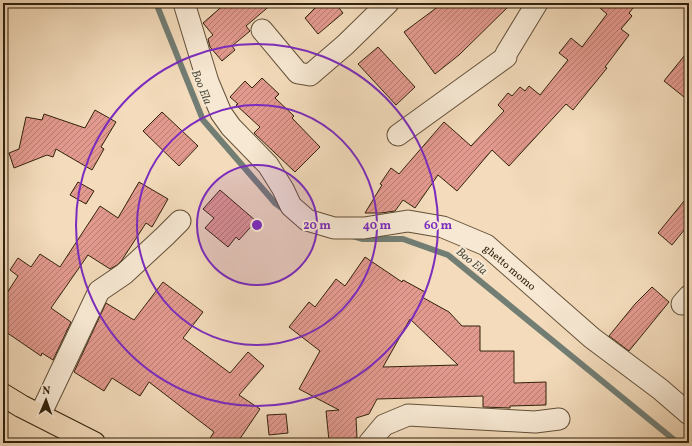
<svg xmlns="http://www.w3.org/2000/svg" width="692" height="446" font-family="Vollkorn,serif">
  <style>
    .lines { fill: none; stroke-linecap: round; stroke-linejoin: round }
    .stream { stroke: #727d74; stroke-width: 6 }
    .building { fill: url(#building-hatch); stroke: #31220c; fill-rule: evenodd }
    .minor-casing { stroke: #625038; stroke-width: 23 }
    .primary-casing { stroke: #31220c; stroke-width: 24 }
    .minor { stroke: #f7e8d3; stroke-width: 21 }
    .primary { stroke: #f3dbbb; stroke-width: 22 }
    .ring { fill: none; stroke: #7b2cbf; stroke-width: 2 }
    .labels { text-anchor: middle; stroke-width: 4; stroke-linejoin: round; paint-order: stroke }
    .street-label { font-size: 11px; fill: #31220c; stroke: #f7e8d3 }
    .water-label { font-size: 12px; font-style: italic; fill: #524f40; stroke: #f7e8d3 }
    .centre { fill: #7b2cbf; stroke: #f7e8d3; stroke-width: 2 }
    .ring-label { font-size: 12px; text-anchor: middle; font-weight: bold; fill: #7b2cbf; stroke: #f7e8d3; stroke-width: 4; stroke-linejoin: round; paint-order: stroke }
  </style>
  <defs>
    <pattern id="building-hatch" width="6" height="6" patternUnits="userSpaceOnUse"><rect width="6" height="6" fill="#e2998e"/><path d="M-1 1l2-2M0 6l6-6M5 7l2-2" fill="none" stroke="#b87c72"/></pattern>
  </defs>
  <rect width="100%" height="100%" fill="#f3dbbb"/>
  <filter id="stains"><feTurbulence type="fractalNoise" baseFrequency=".005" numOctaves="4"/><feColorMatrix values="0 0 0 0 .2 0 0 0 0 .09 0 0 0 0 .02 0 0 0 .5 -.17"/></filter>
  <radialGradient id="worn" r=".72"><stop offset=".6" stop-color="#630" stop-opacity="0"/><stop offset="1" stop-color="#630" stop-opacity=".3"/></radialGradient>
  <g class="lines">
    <path class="stream" d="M 156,3 L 203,120 L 275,203 L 286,211
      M 352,236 L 362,239 L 403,239 L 448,255 L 678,443"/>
  </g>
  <path class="building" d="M 226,3 L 273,3 L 246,26 L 250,31 L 232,46 L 235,50 L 222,61 L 210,47 L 208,39 L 213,35 L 203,23 Z
    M 320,3 L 335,3 L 343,13 L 318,34 L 305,18 Z
    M 443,3 L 512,3 L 459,55 L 435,74 L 404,32 Z
    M 594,3 L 637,3 L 629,13 L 632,16 L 621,29 L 629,35 L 605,67 L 607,68 L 573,110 L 566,104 L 509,166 L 492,150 L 457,191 L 438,175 L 415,208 L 403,200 L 395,211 L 381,213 L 365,213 L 382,185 L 380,184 L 391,168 L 399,174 L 444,122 L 471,146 L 504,111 L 498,105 L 508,93 L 512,96 L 520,87 L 525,91 L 529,86 L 540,95 L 568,60 L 559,53 L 571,38 L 582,47 L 607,14 Z
    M 378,47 L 415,87 L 396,105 L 358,64 Z
    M 689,50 L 689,101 L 664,81 Z
    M 262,78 L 279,94 L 275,98 L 294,116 L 292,118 L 320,147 L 295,172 L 254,133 L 260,127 L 236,105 L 238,104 L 230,97 L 245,81 L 252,88 Z
    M 95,110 L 116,122 L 101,147 L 104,149 L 92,170 L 56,149 L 53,157 L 47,155 L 14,168 L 9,153 L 19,149 L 26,117 L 42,120 L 44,114 L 85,128 Z
    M 162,112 L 198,146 L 179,166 L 143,131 Z
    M 78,182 L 94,191 L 86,204 L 70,195 Z
    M 139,182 L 168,199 L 152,227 L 146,223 L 122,260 L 117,265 L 110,269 L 88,255 L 51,308 L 71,322 L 53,360 L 42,353 L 41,356 L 3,330 L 3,299 L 18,276 L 10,270 L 18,258 L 31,267 L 40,254 L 60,267 L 100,206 L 118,218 Z
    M 220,190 L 256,221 L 239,240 L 236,237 L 228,247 L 205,228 L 214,218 L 203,209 Z
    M 689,195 L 689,224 L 672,245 L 658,233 Z
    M 365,257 L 402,282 L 403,280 L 425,292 L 422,297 L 449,312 L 462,326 L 480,326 L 480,351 L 514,351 L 514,383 L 546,382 L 546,405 L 510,406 L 510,408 L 483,407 L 483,396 L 377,399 L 369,414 L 356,418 L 357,438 L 329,441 L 326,411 L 339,410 L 299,389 L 320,351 L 289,327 L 309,302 L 315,307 L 336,279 L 345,286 ZM 410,319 L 458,365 L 383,367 Z
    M 163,282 L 203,312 L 183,338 L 230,373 L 248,352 L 264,366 L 239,395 L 260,409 L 237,443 L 207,443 L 214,432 L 149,382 L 140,396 L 112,378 L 104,391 L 74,372 L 106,303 L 134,320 Z
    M 652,287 L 669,302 L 629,351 L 609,336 L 635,304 Z
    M 286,414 L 288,433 L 269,435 L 267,415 Z"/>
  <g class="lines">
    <g class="minor-casing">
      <path id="minor" d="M 184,3 L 208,82 L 221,113 L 231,127 L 268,165 L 283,189 L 291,206 L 307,220 L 334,228 L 364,228 L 408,221 L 443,227 L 486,245 L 592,338 L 660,389 L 689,414
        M 262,30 L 298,73 L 310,75 L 345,45 L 388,3
        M 398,135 L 506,57 L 506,54 L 537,3
        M 682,304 L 689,296
        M 40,415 L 99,291 L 124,274 L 165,236 L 180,221
        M 369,443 L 384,425 L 408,415 L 535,422 L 559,419"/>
    </g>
    <g class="primary-casing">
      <path id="primary" d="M 3,395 L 21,406 L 94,443"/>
    </g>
    <use href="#minor" class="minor"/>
    <use href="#primary" class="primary"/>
  </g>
  <circle cx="257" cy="225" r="60" fill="#7b2cbf" fill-opacity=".12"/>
  <g class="ring">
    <circle cx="257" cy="225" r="60"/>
    <circle cx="257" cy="225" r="120"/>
    <circle cx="257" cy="225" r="181"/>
  </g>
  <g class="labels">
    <g class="street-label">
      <text transform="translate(510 267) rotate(40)" y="4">ghetto momo</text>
    </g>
    <g class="water-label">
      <text transform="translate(202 87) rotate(68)" y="4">Boo Ela</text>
      <text transform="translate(472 261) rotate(39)" y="4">Boo Ela</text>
    </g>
  </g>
  <circle cx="257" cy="225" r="6" class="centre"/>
  <g class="ring-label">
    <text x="317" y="229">20 m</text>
    <text x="377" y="229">40 m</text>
    <text x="438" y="229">60 m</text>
  </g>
  <rect width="692" height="446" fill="none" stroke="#f3dbbb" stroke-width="16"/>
  <rect x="4" y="4" width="684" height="438" fill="none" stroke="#31220c" stroke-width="2"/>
  <rect x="8" y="8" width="676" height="430" fill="none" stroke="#31220c"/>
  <g transform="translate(46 400) rotate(2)" stroke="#f7e8d3" stroke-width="3" paint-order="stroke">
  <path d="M0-3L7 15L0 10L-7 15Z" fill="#31220c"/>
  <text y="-6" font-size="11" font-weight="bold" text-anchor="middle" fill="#31220c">N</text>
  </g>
  <rect width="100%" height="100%" filter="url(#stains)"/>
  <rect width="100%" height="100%" fill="url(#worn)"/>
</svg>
